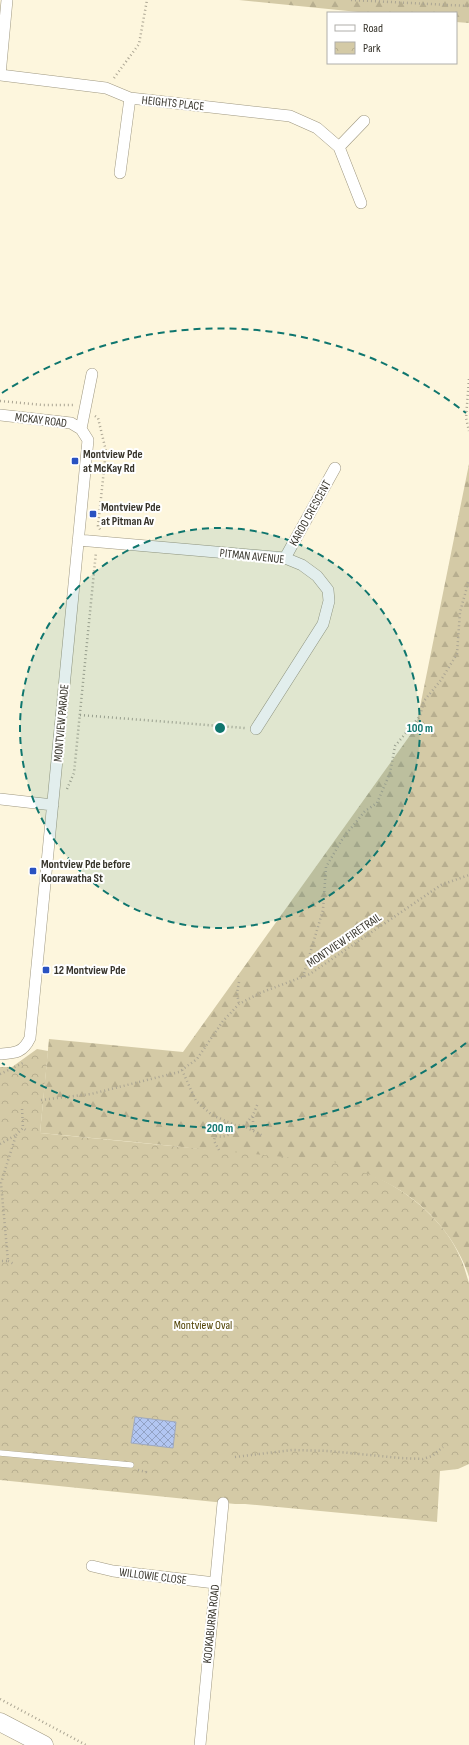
<svg xmlns="http://www.w3.org/2000/svg" width="469" height="1745" font-family="'Sofia Sans Condensed',sans-serif">
  <style>
    .forest { fill: url(#forest-firs) }
    .park { fill: url(#park-crowns) }
    .building { fill: url(#building-cross-hatch); stroke: #9fa9be }
    .lines { fill: none; stroke-linecap: round; stroke-linejoin: round }
    .lane-casing { stroke: #9f9881; stroke-width: 6 }
    .street-casing { stroke: #9f9881; stroke-width: 12 }
    .primary-casing { stroke: #9f9881; stroke-width: 19 }
    .path { stroke: #aba593; stroke-width: 2.5; stroke-dasharray: 1 3; stroke-linecap: butt }
    .lane { stroke: #fff; stroke-width: 5.5 }
    .street { stroke: #fff; stroke-width: 11 }
    .primary { stroke: #fff; stroke-width: 18 }
    .ring { fill: none; stroke: #0f766e; stroke-width: 2; stroke-dasharray: 7 5 }
    .poi-dot { fill: #2952c1; stroke: #fff; stroke-width: 1.5 }
    .labels { text-anchor: middle; stroke-width: 4; stroke-linejoin: round; paint-order: stroke }
    .street-label { font-size: 12px; fill: #37342b; stroke: #fff }
    .poi-label { font-size: 12px; font-weight: bold; fill: #37342b; stroke: #fff; text-anchor: start }
    .park-label { font-size: 12px; fill: #504103; stroke: #fff }
    .centre { fill: #0f766e; stroke: #fff; stroke-width: 2 }
    .ring-label { font-size: 12px; text-anchor: middle; font-weight: bold; fill: #0f766e; stroke: #fff; stroke-width: 4; stroke-linejoin: round; paint-order: stroke }
  </style>
  <defs>
    <pattern id="forest-firs" width="22" height="20" patternUnits="userSpaceOnUse"><rect width="22" height="20" fill="#d4caa6"/><path d="M5 1l3.5 6h-7zM16 11l3.5 6h-7z" fill="#b7ae8f"/></pattern>
    <pattern id="park-crowns" width="20" height="18" patternUnits="userSpaceOnUse"><rect width="20" height="18" fill="#d4caa6"/><path d="M2 6a3 3 0 1 1 6 0M12 15a3 3 0 1 1 6 0" fill="none" stroke="#b7ae8f"/></pattern>
    <pattern id="building-cross-hatch" width="8" height="8" patternUnits="userSpaceOnUse"><rect width="8" height="8" fill="#b2c6f2"/><path d="M0 0l8 8M0 8l8-8" fill="none" stroke="#92a2c4"/></pattern>
  </defs>
  <rect width="100%" height="100%" fill="#fdf6dd"/>
  <path class="forest" d="M 239,0 L 469,0 L 469,23 L 456,22 L 456,13 L 368,13 Z
    M 469,464 L 469,1277 C 457,1238 424,1201 387,1183 C 357,1167 321,1166 287,1161 C 205,1148 123,1141 40,1133 L 49,1039 L 183,1052 L 416,727 Z"/>
  <path class="park" d="M 37,1049 L 48,1051 L 40,1133 L 334,1162 C 352,1168 371,1174 388,1183 C 417,1199 447,1226 460,1257 C 464,1265 466,1274 469,1283 L 469,1464 L 458,1469 L 440,1471 L 437,1522 L 245,1504 L 235,1504 L 0,1480 L 0,1067 L 12,1067 Z"/>
  <path class="building" d="M 135,1417 L 176,1422 L 173,1448 L 131,1443 Z"/>
  <g class="lines">
    <g class="lane-casing">
      <path id="lane" d="M 0,1453 L 131,1465"/>
    </g>
    <g class="street-casing">
      <path id="street" d="M 0,75 L 106,88 L 130,98 L 290,116 L 317,128 L 339,147 L 364,121
        M 0,75 L 7,0
        M 339,147 L 361,203
        M 120,173 L 130,98
        M 0,415 L 71,423 L 81,429 L 88,440 L 30,1038 C 23,1053 15,1053 0,1054
        M 81,429 L 92,374
        M 78,540 L 285,558 L 302,565 L 317,576 L 328,590 L 329,601 L 323,624 L 256,729
        M 285,558 L 335,468
        M 0,799 L 53,805
        M 92,1566 L 113,1571 L 215,1583
        M 200,1745 L 223,1503"/>
    </g>
    <g class="primary-casing">
      <path id="primary" d="M 0,1722 L 44,1745"/>
    </g>
    <path class="path" d="M 351,0 L 469,6
      M 114,78 L 139,44 L 147,0
      M 469,379 L 466,418 L 469,431
      M 0,401 L 43,405 L 75,405
      M 95,416 L 98,418 L 106,451 L 98,526 L 101,531
      M 80,715 L 245,728
      M 67,789 L 74,773 L 96,552
      M 303,977 L 323,910 L 326,867 L 343,838 L 365,811 L 377,803 L 390,773 L 395,746 L 420,716 L 424,701 L 441,680 L 457,654 L 460,612 L 469,580
      M 239,982 L 237,993 L 239,1004
      M 182,1070 L 196,1101 L 212,1115 L 235,1125 L 244,1126 L 263,1136
      M 0,1074 L 23,1063
      M 41,1100 L 91,1094 L 179,1072 L 197,1059 L 223,1021 L 239,1004 L 260,993 L 310,974 L 441,885 L 469,875
      M 22,1109 L 23,1128
      M 244,1126 L 253,1115 L 258,1103
      M 253,1130 L 253,1115
      M 16,1135 L 23,1128 L 27,1131
      M 0,1144 L 16,1135 L 1,1183 L 8,1261 L 0,1261
      M 219,1150 L 214,1141 L 215,1136 C 226,1138 232,1134 240,1126
      M 8,1261 L 14,1264
      M 235,1457 L 292,1450 L 329,1451 L 400,1458 L 423,1459 L 432,1456 L 443,1447
      M 138,1470 L 146,1472 L 146,1469
      M 0,1699 L 86,1745"/>
    <use href="#lane" class="lane"/>
    <use href="#street" class="street"/>
    <use href="#primary" class="primary"/>
  </g>
  <circle cx="220" cy="728" r="200" fill="#0f766e" fill-opacity=".12"/>
  <g class="ring">
    <circle cx="220" cy="728" r="200"/>
    <path d="M466 1043A400 400 0 0 1 2 1063M2 393A400 400 0 0 1 466 413"/>
  </g>
  <g class="poi-dot">
    <rect x="71" y="457" width="8" height="8" rx="2"/>
    <rect x="89" y="510" width="8" height="8" rx="2"/>
    <rect x="29" y="867" width="8" height="8" rx="2"/>
    <rect x="42" y="966" width="8" height="8" rx="2"/>
  </g>
  <g class="labels">
    <g class="street-label">
      <text transform="translate(173 103) rotate(6)" y="4">HEIGHTS PLACE</text>
      <text transform="translate(41 420) rotate(7)" y="4">MCKAY ROAD</text>
      <text transform="translate(310 513) rotate(-61)" y="4">KAROO CRESCENT</text>
      <text transform="translate(252 556) rotate(6)" y="4">PITMAN AVENUE</text>
      <text transform="translate(61 723) rotate(-85)" y="4">MONTVIEW PARADE</text>
      <text transform="translate(344 940) rotate(-34)" y="4">MONTVIEW FIRETRAIL</text>
      <text transform="translate(153 1576) rotate(7)" y="4">WILLOWIE CLOSE</text>
      <text transform="translate(211 1624) rotate(-84)" y="4">KOOKABURRA ROAD</text>
    </g>
    <g class="poi-label">
      <text x="83" y="458">Montview Pde<tspan x="83" dy="14">at McKay Rd</tspan></text>
      <text x="101" y="511">Montview Pde<tspan x="101" dy="14">at Pitman Av</tspan></text>
      <text x="41" y="868">Montview Pde before<tspan x="41" dy="14">Koorawatha St</tspan></text>
      <text x="54" y="974">12 Montview Pde</text>
    </g>
    <g class="park-label">
      <text x="203" y="1329">Montview Oval</text>
    </g>
  </g>
  <circle cx="220" cy="728" r="6" class="centre"/>
  <g class="ring-label">
    <text x="420" y="732">100 m</text>
    <text x="220" y="1132">200 m</text>
  </g>
  <rect x="327" y="12" width="130" height="52" fill="#ffffff" stroke="#afaeaa"/>
  <rect x="335" y="25" width="20" height="6" fill="#ffffff" stroke="#afaeaa"/>
  <text x="363" y="32" font-size="12" fill="#37342b">Road</text>
  <rect x="335" y="42" width="20" height="12" fill="url(#park-crowns)" stroke="#afaeaa"/>
  <text x="363" y="52" font-size="12" fill="#37342b">Park</text>
</svg>
